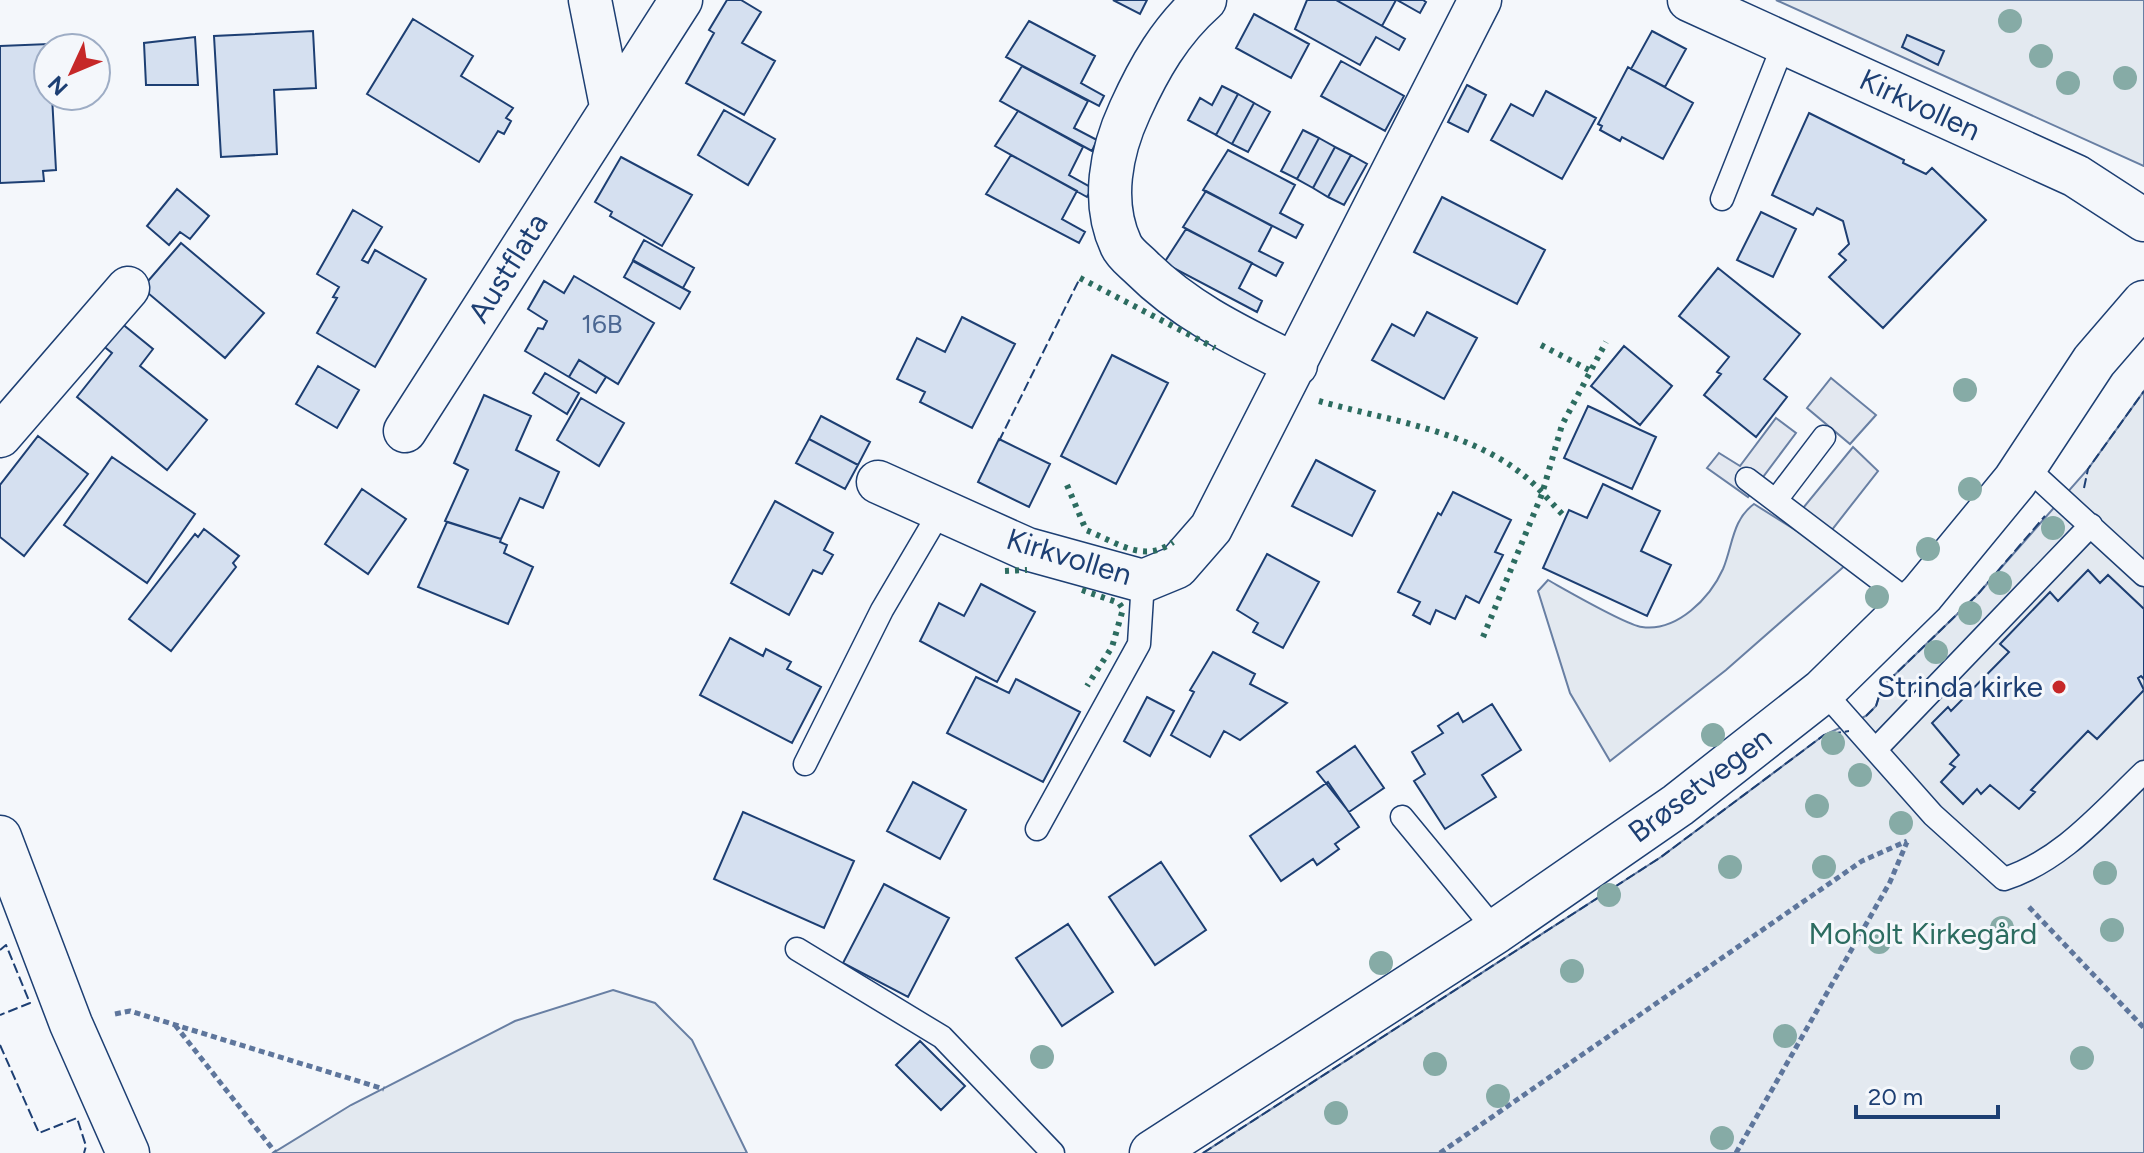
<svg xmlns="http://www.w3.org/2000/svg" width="2144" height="1153" font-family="Figtree,sans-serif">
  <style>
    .green { fill: #e3e9f0; stroke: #687fa3; stroke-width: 2 }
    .parking { fill: #e3e8f0; stroke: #687fa3; stroke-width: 2 }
    .building { fill: #d5e0f0; stroke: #1d3f73; stroke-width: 2 }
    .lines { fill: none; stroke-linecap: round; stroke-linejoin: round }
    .service-casing { stroke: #1d3f73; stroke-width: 25 }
    .minor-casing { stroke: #1d3f73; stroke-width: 45 }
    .tertiary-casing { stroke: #1d3f73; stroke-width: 47 }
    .path { stroke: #5e769c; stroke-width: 5; stroke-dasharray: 6 4; stroke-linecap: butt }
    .service { stroke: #f4f7fb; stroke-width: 22 }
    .minor { stroke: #f4f7fb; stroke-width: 42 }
    .tertiary { stroke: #f4f7fb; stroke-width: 44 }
    .hedge { stroke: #2c6c60; stroke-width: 6; stroke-dasharray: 4 6; stroke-linecap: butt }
    .fence { stroke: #1d3f73; stroke-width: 2; stroke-dasharray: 10 4; stroke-linecap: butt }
    .tree { fill: #86aba6 }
    .poi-dot { fill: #c62828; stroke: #f4f7fb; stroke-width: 3 }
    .labels { text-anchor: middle; stroke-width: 6; stroke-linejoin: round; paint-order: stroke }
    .number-label { font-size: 26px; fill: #4b6792 }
    .street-label { font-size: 30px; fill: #1d3f73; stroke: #f4f7fb }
    .poi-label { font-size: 30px; fill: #1d3f73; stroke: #f4f7fb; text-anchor: end }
    .park-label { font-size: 30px; fill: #2c6c60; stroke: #f4f7fb }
  </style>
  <rect width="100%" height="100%" fill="#f4f7fb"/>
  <path class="green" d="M 1776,0 L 2144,0 L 2144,167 L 2144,166 Z
    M 2144,391 L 2144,1153 L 1203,1153 L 1661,857 L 1824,735 L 1866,716 L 1876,706 L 1882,687 L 1978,594 L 2088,469 Z
    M 1754,504 L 1848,563 L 1726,670 L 1610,761 L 1570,693 L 1538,591 L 1548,580 C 1566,590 1626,625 1642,627 C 1677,632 1710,598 1723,569 C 1733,545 1732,520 1754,504 Z
    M 613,990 L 655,1003 L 692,1040 L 747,1153 L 273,1153 L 351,1105 L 515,1021 Z"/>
  <path class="parking" d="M 1831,378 L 1876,415 L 1850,444 L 1807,408 Z
    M 1776,418 L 1796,433 L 1748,497 L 1707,468 L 1719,453 L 1740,466 Z
    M 1853,447 L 1878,471 L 1831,531 L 1803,508 Z"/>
  <path class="building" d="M 727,0 L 741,0 L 761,12 L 742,43 L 775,61 L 744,115 L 686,83 L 714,33 L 709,30 Z
    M 1113,0 L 1147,0 L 1140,14 Z
    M 1307,0 L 1336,0 L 1405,39 L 1399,50 L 1376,37 L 1360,65 L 1295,29 Z
    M 1336,0 L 1396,0 L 1382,26 Z
    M 1397,0 L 1423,0 L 1426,2 L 1420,13 Z
    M 1254,14 L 1309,44 L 1291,78 L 1236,48 Z
    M 413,19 L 473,56 L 461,76 L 513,108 L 506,118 L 511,121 L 504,134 L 498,131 L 479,162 L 367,94 Z
    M 1029,21 L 1095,56 L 1081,83 L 1104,96 L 1099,106 L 1006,57 Z
    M 313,31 L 316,88 L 274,90 L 277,154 L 221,157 L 214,36 Z
    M 1652,31 L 1686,49 L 1665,87 L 1631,69 Z
    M 1907,35 L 1944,51 L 1938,65 L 1902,47 Z
    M 195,37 L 198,85 L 146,85 L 144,43 Z
    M 49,44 L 50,48 L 88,48 L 48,48 L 48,96 L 52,96 L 56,170 L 43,171 L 44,181 L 0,183 L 0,46 Z
    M 1341,61 L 1404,96 L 1385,131 L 1321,96 Z
    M 1022,66 L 1088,101 L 1074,128 L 1097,140 L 1092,151 L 1000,101 Z
    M 1628,67 L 1693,103 L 1663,159 L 1622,137 L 1620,141 L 1600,130 L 1602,126 L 1598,124 Z
    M 1467,85 L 1486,95 L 1468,132 L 1448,122 Z
    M 1222,86 L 1238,94 L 1216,135 L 1188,120 L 1200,98 L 1212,105 Z
    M 1546,91 L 1596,118 L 1562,179 L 1491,140 L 1511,104 L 1533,116 Z
    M 1238,94 L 1254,103 L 1232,144 L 1216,135 Z
    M 1254,103 L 1270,112 L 1248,152 L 1232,144 Z
    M 724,110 L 775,139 L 748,185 L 698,155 Z
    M 1018,111 L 1083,147 L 1069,175 L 1092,188 L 1087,197 L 995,146 Z
    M 1809,113 L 1904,160 L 1903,163 L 1926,174 L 1932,168 L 1986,220 L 1883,328 L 1829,277 L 1846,260 L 1839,254 L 1849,244 L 1843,221 L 1817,208 L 1813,215 L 1772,195 Z
    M 1303,130 L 1319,138 L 1297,179 L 1281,171 Z
    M 1319,138 L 1335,147 L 1313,188 L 1297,179 Z
    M 1335,147 L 1351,155 L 1328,197 L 1313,188 Z
    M 1228,150 L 1295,185 L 1280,213 L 1303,225 L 1296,238 L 1203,190 Z
    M 1011,155 L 1077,191 L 1062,219 L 1085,232 L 1079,243 L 986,194 Z
    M 1351,155 L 1367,164 L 1344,205 L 1328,197 Z
    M 621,157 L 692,195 L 662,246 L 610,216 L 612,212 L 595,202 Z
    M 177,189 L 209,216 L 190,239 L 180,232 L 169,245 L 147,226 Z
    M 1206,191 L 1272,226 L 1259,251 L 1283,263 L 1276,276 L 1183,227 Z
    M 1442,197 L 1545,250 L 1517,304 L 1414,252 Z
    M 353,210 L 382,227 L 362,260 L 368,263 L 375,250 L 426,279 L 375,367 L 317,333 L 337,298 L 333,297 L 339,287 L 317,274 Z
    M 1761,212 L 1796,229 L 1773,277 L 1737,260 Z
    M 1186,229 L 1252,263 L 1239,288 L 1262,301 L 1257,312 L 1164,263 Z
    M 644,240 L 694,268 L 683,288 L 633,260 Z
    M 181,243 L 264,313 L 225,358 L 142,288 Z
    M 633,261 L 690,292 L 680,309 L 624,277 Z
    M 1718,268 L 1800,334 L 1764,379 L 1787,397 L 1756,437 L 1704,395 L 1721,374 L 1717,372 L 1729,357 L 1679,316 Z
    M 574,276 L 654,323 L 618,384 L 579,360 L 569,377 L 525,351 L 538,328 L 543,329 L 547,321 L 528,309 L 544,281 L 564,293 Z
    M 1427,312 L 1477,338 L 1444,399 L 1372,360 L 1392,324 L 1414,336 Z
    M 962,317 L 1015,344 L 972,428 L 920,402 L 925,392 L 897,379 L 917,338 L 945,352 Z
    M 115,318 L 153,349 L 140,366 L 207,420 L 167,470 L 77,397 L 112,353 L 97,341 Z
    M 1624,346 L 1672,386 L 1640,425 L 1591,386 Z
    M 1112,355 L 1168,383 L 1116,484 L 1061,456 Z
    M 579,360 L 606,377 L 596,393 L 569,377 Z
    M 318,366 L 359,390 L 337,428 L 296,404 Z
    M 545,373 L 579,393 L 567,414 L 533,393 Z
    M 484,395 L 531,416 L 516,450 L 559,472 L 543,508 L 520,498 L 501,539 L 445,521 L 468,470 L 454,463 Z
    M 581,398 L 624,423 L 599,466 L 557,440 Z
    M 1588,406 L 1656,437 L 1632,489 L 1564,458 Z
    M 821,416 L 870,442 L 858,465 L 809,439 Z
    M 38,436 L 88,474 L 24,556 L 0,537 L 0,485 Z
    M 809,439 L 858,465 L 845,489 L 796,463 Z
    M 999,439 L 1050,464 L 1029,507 L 978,482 Z
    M 112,457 L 195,514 L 147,583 L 64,525 Z
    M 1316,460 L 1375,491 L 1352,536 L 1292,506 Z
    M 1603,484 L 1660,511 L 1641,551 L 1671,565 L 1647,616 L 1543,568 L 1569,510 L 1587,518 Z
    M 362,489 L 406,519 L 368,574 L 325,544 Z
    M 1453,492 L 1511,520 L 1495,552 L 1503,555 L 1479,603 L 1466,596 L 1455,619 L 1436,610 L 1430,624 L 1413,615 L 1420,602 L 1398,592 L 1438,513 L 1441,515 Z
    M 775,501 L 833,533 L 824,550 L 833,555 L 822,574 L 813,570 L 789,615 L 731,583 Z
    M 447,522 L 501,539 L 500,542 L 507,545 L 504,553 L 533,567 L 508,624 L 418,587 Z
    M 204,529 L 239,556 L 233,563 L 236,567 L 171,651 L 129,619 L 195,534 L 198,537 Z
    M 1267,554 L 1319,582 L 1283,648 L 1253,632 L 1258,623 L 1237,610 Z
    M 2088,570 L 2100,583 L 2108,575 L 2144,609 L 2144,679 L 2141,676 L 2138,678 L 2144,690 L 2097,739 L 2088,731 L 2031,790 L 2035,792 L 2019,809 L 1990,785 L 1981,794 L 1977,789 L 1963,804 L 1941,782 L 1955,767 L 1950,764 L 1959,755 L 1932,723 L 1948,707 L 1951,711 L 2009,652 L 2000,644 L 2050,592 L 2058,601 Z
    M 981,584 L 1035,612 L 997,682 L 920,641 L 939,603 L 964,616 Z
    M 730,638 L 763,656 L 766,649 L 791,662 L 787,669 L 821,687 L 792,743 L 700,695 Z
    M 1213,652 L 1255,674 L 1250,684 L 1287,703 L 1240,740 L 1224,731 L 1210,757 L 1171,735 L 1194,692 L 1190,690 Z
    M 976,677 L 1009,693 L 1016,679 L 1080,712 L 1043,782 L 947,733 Z
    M 1147,697 L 1174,711 L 1150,756 L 1124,741 Z
    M 1492,704 L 1521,750 L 1482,775 L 1496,797 L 1445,829 L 1414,781 L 1425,774 L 1412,752 L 1443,733 L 1438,726 L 1458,713 L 1463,722 Z
    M 1355,746 L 1384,788 L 1349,812 L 1317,772 Z
    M 913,782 L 966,810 L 940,859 L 887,831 Z
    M 1328,782 L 1359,827 L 1335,844 L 1339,849 L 1317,865 L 1313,859 L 1281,881 L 1250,836 Z
    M 743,812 L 854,861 L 824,928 L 714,879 Z
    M 1161,862 L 1206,930 L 1155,965 L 1109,897 Z
    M 884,884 L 949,918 L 908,997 L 843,963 Z
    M 1068,924 L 1113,992 L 1062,1026 L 1016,958 Z
    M 920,1041 L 965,1086 L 941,1110 L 896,1065 Z"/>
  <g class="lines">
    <g class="service-casing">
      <path id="service" d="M 1722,199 L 1784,43
        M 2025,466 L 2144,575
        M 1747,479 L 1912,604
        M 1776,500 L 1824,437
        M 1823,691 L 1933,815 L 2004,879 C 2061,861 2101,813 2144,772
        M 1877,748 L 2091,525
        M 805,764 L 882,610 L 941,510
        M 1402,817 L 1496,931
        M 1037,829 L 1139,644 L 1143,581
        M 797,949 L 942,1037 L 1053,1153"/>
    </g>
    <g class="minor-casing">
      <path id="minor" d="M 590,0 L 611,106
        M 1205,0 C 1170,31 1149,68 1130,110 C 1111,151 1101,202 1121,245 C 1125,254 1135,261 1141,267 C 1186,312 1240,337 1296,365
        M 1689,0 L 2076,176 L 2144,220
        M 405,431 L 681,0
        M 0,436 L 128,288
        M 878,482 L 1027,549 L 1143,581 L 1177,567 L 1211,528 L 1480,0
        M 0,837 L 71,1024 L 128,1153"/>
    </g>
    <g class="tertiary-casing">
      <path id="tertiary" d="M 1152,1153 L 1496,931 L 1678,805 L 1823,691 L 1922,594 L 2015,481 L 2094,361 L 2144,303"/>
    </g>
    <path class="path" d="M 2029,907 L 2144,1028
      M 115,1014 L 130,1011 L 384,1089
      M 175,1025 L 275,1152
      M 1440,1153 L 1862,861 L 1907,841
      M 1736,1153 L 1890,882 L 1907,842"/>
    <use href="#service" class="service"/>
    <use href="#minor" class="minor"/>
    <use href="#tertiary" class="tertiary"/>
    <path class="hedge" d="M 1080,278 L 1215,348
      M 1541,345 L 1591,371
      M 1319,401 C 1386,420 1467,430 1522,474 C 1538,486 1552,504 1566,518
      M 1067,485 L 1086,530 C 1116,542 1144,564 1173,542
      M 1005,571 L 1027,570
      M 1082,590 L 1119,603 L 1123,609 L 1112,647 L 1087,686
      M 1483,637 L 1542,494 L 1562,425 L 1606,342"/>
    <path class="fence" d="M 999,441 L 1080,278
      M 2084,488 L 2088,469 L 2144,391
      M 1866,716 L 1876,706 L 1882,687 L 1978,594 L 2045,516
      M 0,950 L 6,945 L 30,1003 L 0,1015
      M 0,1045 L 39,1133 L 77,1118 L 86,1146 L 84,1153
      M 1203,1153 L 1661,857 L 1824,735 L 1849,731"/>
  </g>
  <g class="tree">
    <circle cx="2010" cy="21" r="12"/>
    <circle cx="2041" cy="56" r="12"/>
    <circle cx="2125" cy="78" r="12"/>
    <circle cx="2068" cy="83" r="12"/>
    <circle cx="1965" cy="390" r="12"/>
    <circle cx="1970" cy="489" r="12"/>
    <circle cx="2053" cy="528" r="12"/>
    <circle cx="1928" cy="549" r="12"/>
    <circle cx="2000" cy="583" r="12"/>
    <circle cx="1877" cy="597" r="12"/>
    <circle cx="1970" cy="613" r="12"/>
    <circle cx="1936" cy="652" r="12"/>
    <circle cx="1713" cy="735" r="12"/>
    <circle cx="1833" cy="743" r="12"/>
    <circle cx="1860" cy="775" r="12"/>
    <circle cx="1817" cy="806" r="12"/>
    <circle cx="1901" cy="823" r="12"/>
    <circle cx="1730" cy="867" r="12"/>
    <circle cx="1824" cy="867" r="12"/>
    <circle cx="2105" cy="873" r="12"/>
    <circle cx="1609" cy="895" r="12"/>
    <circle cx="2002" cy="928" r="12"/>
    <circle cx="2112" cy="930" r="12"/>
    <circle cx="1879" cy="942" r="12"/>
    <circle cx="1381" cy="963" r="12"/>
    <circle cx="1572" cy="971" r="12"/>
    <circle cx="1785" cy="1036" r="12"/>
    <circle cx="1042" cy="1057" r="12"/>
    <circle cx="2082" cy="1058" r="12"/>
    <circle cx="1435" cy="1064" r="12"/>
    <circle cx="1498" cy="1096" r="12"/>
    <circle cx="1336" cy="1113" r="12"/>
    <circle cx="1722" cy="1138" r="12"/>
  </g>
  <circle class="poi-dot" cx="2059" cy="687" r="8"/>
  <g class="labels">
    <g class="number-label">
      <text x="602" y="333">16B</text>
    </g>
    <g class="street-label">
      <text transform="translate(1920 105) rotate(25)" y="10">Kirkvollen</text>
      <text transform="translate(508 268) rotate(-58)" y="10">Austflata</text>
      <text transform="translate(1069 557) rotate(17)" y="10">Kirkvollen</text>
      <text transform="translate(1700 785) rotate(-37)" y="10">Brøsetvegen</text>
    </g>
    <g class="poi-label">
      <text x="2043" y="697">Strinda kirke</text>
    </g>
    <g class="park-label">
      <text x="1923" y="944">Moholt Kirkegård</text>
    </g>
  </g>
  <g transform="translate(72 72) rotate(226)"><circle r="38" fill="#f4f7fb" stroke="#9eadc5" stroke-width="2"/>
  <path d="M0-6L14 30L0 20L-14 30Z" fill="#c62828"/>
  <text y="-12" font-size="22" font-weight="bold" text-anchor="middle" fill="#1d3f73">N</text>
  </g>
  <path d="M1856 1105v12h142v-12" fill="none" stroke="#1d3f73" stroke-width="4"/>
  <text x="1868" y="1105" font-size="24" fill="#1d3f73" stroke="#f4f7fb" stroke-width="6" paint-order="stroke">20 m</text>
</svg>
